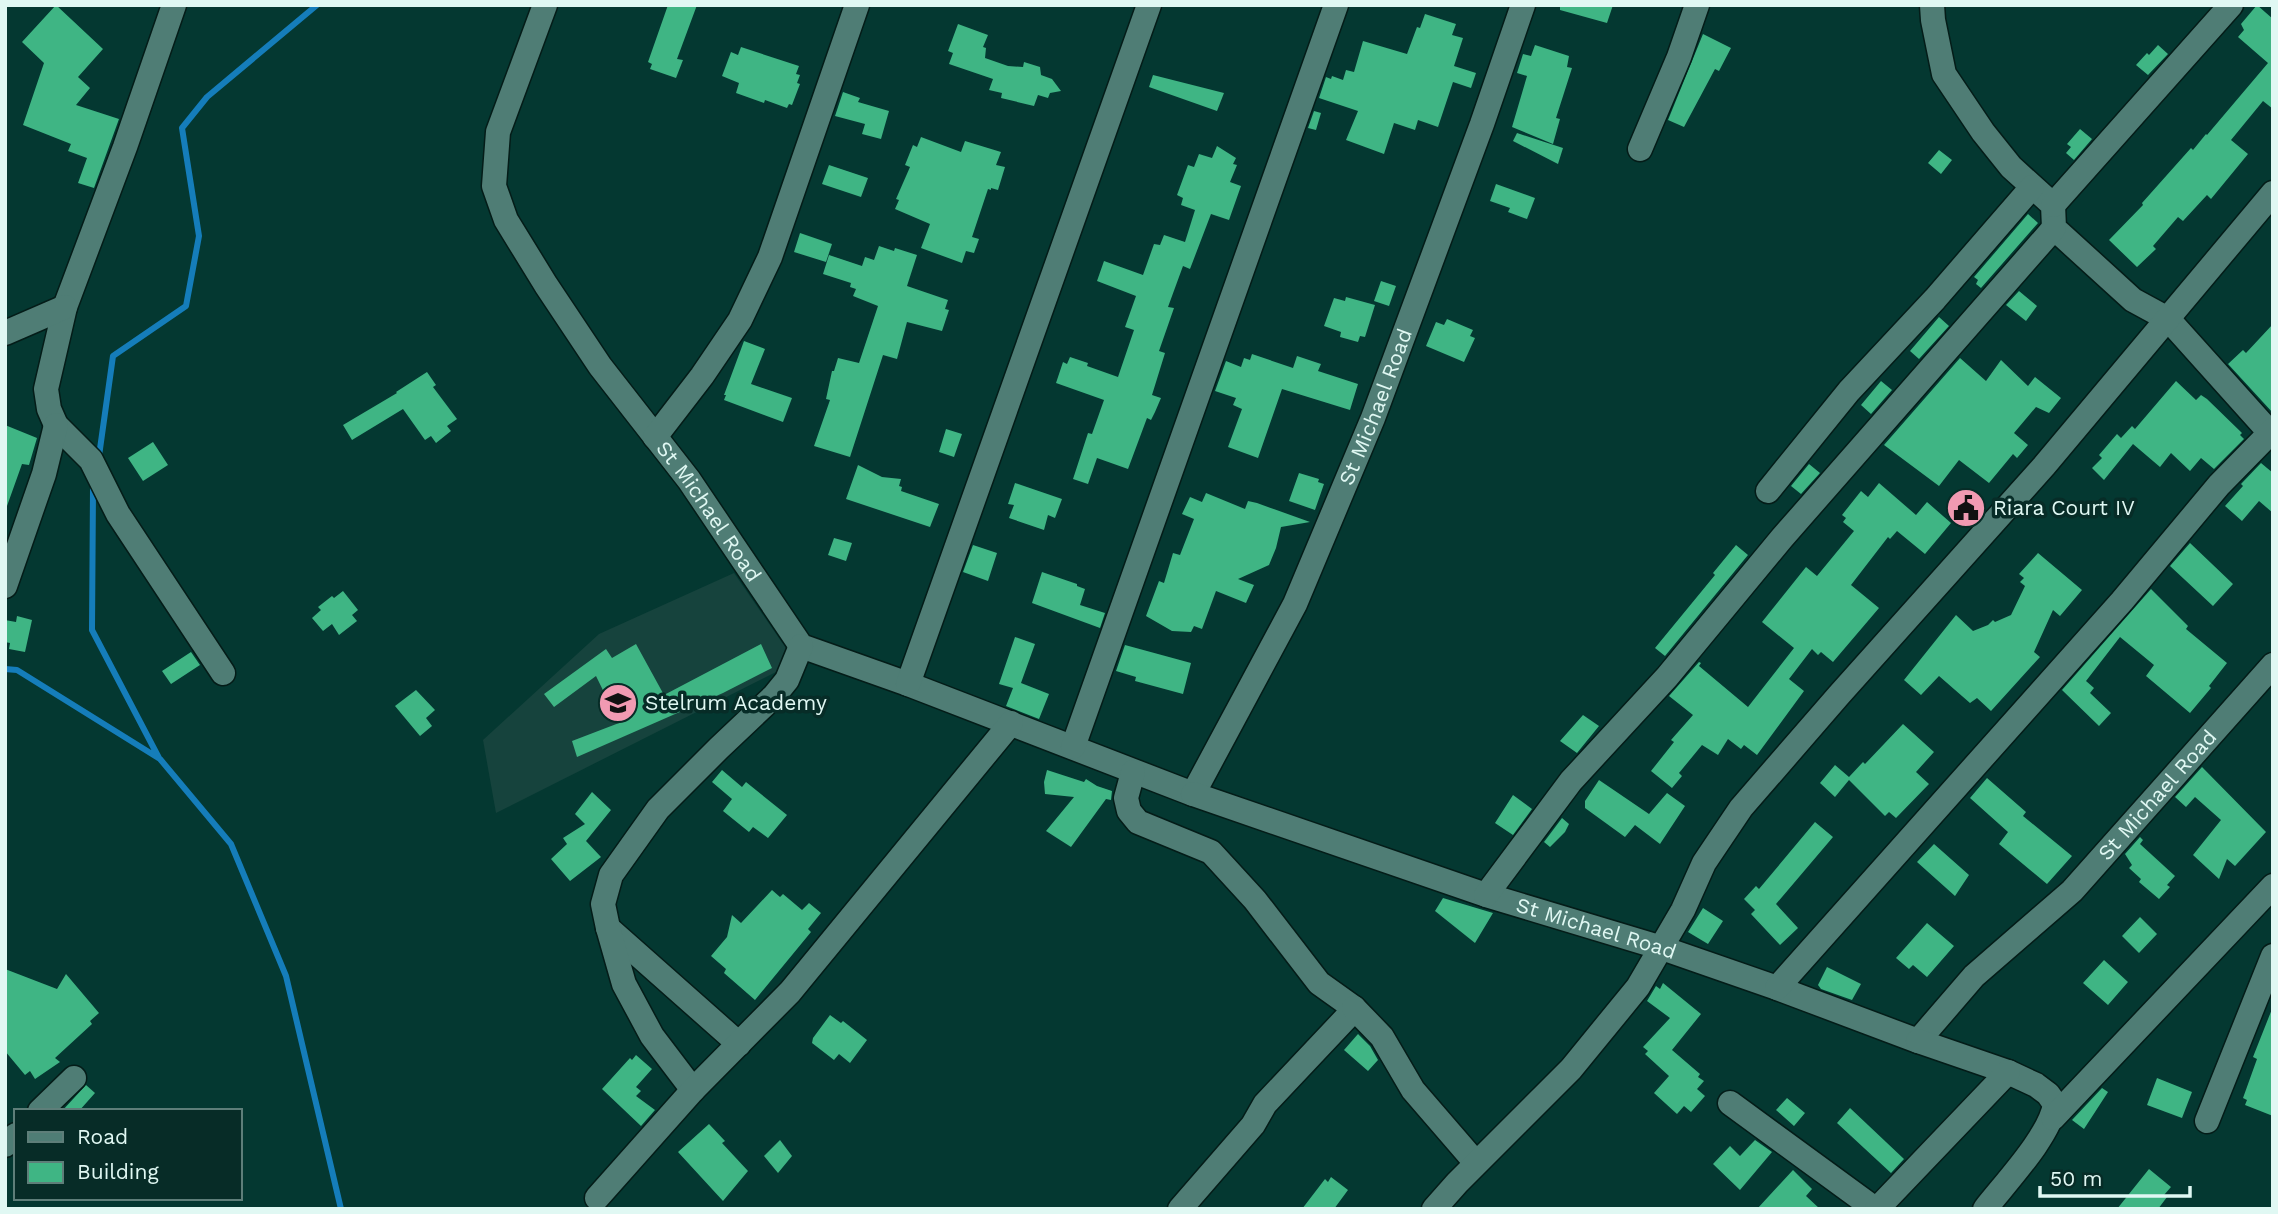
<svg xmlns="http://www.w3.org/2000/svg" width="2278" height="1214" font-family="'Work Sans',sans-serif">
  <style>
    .built { fill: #16433d }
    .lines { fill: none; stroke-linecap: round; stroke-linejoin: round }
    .stream { stroke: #157dba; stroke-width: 6 }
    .building { fill: #3fb584 }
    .street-casing { stroke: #041c18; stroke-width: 27 }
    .street { stroke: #4f7d75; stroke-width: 24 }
    .labels { text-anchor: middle; stroke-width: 7; stroke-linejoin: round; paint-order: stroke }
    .street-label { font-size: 21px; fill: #e0f8f3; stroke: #072c27 }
    .poi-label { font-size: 21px; fill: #e0f8f3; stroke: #072c27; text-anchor: start }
  </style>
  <rect width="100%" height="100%" fill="#043831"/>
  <path class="built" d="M 734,573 L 792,657 L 786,667 L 496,813 L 483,740 L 599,634 Z"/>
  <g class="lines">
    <path class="stream" d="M 99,456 L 113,356 L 186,306 L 199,236 L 182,128 L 207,97 L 317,5
      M 93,489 L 92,630 L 159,758
      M 5,669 L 17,670 L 160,759 L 231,844 L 286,976 L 341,1209"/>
  </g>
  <path class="building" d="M 56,5 L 103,49 L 78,77 L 90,88 L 76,105 L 119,119 L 94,188 L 78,183 L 87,158 L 68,151 L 71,144 L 23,125 L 44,63 L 22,42 Z
    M 668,5 L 697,5 L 677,59 L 683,60 L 676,78 L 650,69 L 652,64 L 648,62 Z
    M 1560,5 L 1613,5 L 1607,23 L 1560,10 Z
    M 2257,5 L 2273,19 L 2273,109 L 2263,101 L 2231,140 L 2248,154 L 2211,199 L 2207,195 L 2183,221 L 2178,217 L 2153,246 L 2156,249 L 2137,267 L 2109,240 L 2143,205 L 2142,203 L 2191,148 L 2193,150 L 2206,134 L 2207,135 L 2268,63 L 2238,37 L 2244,30 L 2241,24 Z
    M 1425,14 L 1456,24 L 1452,35 L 1463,38 L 1454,66 L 1476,73 L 1471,88 L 1453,82 L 1438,127 L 1418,120 L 1415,130 L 1394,123 L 1384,154 L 1346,140 L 1358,111 L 1319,98 L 1326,77 L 1331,79 L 1332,76 L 1343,80 L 1346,70 L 1354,72 L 1363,41 L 1407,54 L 1417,27 L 1420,28 Z
    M 958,24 L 988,35 L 983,47 L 986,48 L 985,58 L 1008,66 L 1023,67 L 1024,62 L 1040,67 L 1041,75 L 1052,79 L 1061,91 L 1050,93 L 1048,98 L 1038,95 L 1034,106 L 1001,98 L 1002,93 L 989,90 L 993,79 L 949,64 L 953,53 L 948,51 Z
    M 1703,34 L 1731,48 L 1719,71 L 1715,69 L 1684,127 L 1668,120 Z
    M 1535,45 L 1569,56 L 1567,67 L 1572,68 L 1556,118 L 1560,119 L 1553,144 L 1512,127 L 1527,76 L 1517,73 L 1523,54 L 1531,56 Z
    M 2158,45 L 2168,54 L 2148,75 L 2136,65 L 2147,53 L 2149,55 Z
    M 741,47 L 799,66 L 796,74 L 800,75 L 797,83 L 800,84 L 792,105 L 789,104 L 787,108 L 765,100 L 764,103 L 736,93 L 739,83 L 722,76 L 731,52 L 738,55 Z
    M 1153,75 L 1224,93 L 1217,111 L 1149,87 Z
    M 843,92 L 860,98 L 858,102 L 889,111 L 881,139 L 862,134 L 865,124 L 835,116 Z
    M 1314,111 L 1321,113 L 1316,130 L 1308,128 Z
    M 2080,129 L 2092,139 L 2074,160 L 2066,153 L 2071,147 L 2067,144 Z
    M 1517,133 L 1563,148 L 1558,164 L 1513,141 Z
    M 921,137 L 961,152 L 965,141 L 1001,152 L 996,165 L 1005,167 L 998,190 L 991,188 L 991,190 L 988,189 L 972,237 L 979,239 L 974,253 L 966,251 L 962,263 L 921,248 L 930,224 L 895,209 L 899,200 L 896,199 L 910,167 L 905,165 L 913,145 L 917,147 Z
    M 1217,146 L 1236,158 L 1233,164 L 1237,165 L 1230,182 L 1241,186 L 1229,220 L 1211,214 L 1190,269 L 1183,266 L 1168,307 L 1174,308 L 1159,351 L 1165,353 L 1152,395 L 1161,398 L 1155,412 L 1151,420 L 1147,418 L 1128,469 L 1097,458 L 1088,484 L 1073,479 L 1088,433 L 1092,434 L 1104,400 L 1056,383 L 1063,362 L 1067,364 L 1070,357 L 1088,363 L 1087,366 L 1118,377 L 1134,330 L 1125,327 L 1136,296 L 1097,281 L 1104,261 L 1143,275 L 1154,244 L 1160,245 L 1164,235 L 1185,242 L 1195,210 L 1181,205 L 1183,198 L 1177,195 L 1188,165 L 1194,167 L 1199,154 L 1212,158 Z
    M 1939,150 L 1952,160 L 1941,174 L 1928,163 Z
    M 829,165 L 868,178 L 861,197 L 822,184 Z
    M 1496,184 L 1535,198 L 1527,219 L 1508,212 L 1510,208 L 1490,201 Z
    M 2028,214 L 2038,223 L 1981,288 L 1976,284 L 1978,280 L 1974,277 Z
    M 800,233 L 832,244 L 826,262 L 794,252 Z
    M 879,246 L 894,251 L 895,248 L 917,255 L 907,286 L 948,300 L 945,309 L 949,310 L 942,331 L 907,322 L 897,359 L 883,355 L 850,457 L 814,446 L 830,400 L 826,399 L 832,371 L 834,371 L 838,358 L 859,363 L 878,306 L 853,296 L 856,289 L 850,287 L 851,283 L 823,274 L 829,255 L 862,266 L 865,257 L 874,260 Z
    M 1381,281 L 1396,286 L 1389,306 L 1374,301 Z
    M 2019,291 L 2037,306 L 2026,321 L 2006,305 Z
    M 1346,297 L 1375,305 L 1365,337 L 1360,336 L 1358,342 L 1340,337 L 1341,332 L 1324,326 L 1334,298 L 1345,301 Z
    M 1939,317 L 1949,326 L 1919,359 L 1910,351 Z
    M 1447,319 L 1473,330 L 1470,336 L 1475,338 L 1464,362 L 1426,346 L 1436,322 L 1444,325 Z
    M 2273,324 L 2273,413 L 2228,364 L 2243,350 L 2246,353 Z
    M 744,341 L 765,349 L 751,384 L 792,398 L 783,422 L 724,400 L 726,395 L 724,395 Z
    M 1252,354 L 1293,368 L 1297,356 L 1321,364 L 1318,371 L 1358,384 L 1350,410 L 1282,389 L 1258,458 L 1228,447 L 1242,409 L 1233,405 L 1236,398 L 1215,391 L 1226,361 L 1241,367 L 1244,358 L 1250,360 Z
    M 1960,358 L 1986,381 L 2001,360 L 2028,386 L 2035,377 L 2061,398 L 2049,413 L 2036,407 L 2014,433 L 2028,445 L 2017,458 L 2013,454 L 1989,483 L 1959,460 L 1939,486 L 1884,445 Z
    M 427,372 L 436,385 L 433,387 L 457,419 L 447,426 L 451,431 L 436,443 L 431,436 L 425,440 L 403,409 L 352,440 L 343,425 L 397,393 L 396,392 Z
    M 1881,381 L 1892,390 L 1871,414 L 1861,405 Z
    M 2176,381 L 2196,400 L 2201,395 L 2207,399 L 2242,433 L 2240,435 L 2244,439 L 2214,469 L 2201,458 L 2190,471 L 2171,453 L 2160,467 L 2133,444 L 2104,480 L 2092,468 L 2102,458 L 2099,455 L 2117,434 L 2121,438 L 2132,426 L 2135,429 Z
    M 5,425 L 37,438 L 29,465 L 22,464 L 7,506 L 5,506 Z
    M 946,429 L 962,434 L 954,457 L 939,452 Z
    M 153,442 L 168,465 L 143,481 L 128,458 Z
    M 2261,463 L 2273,473 L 2273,513 L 2259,501 L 2242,521 L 2225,506 L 2243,486 L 2241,484 Z
    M 1809,464 L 1820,473 L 1801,494 L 1791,486 Z
    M 858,465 L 882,477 L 901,479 L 899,486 L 902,487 L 901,491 L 939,504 L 930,527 L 846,499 Z
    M 1299,473 L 1319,479 L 1318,482 L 1324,484 L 1315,510 L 1289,501 Z
    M 1015,483 L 1062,499 L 1055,518 L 1048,515 L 1044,530 L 1009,518 L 1014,505 L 1008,504 Z
    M 1879,483 L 1916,515 L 1927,502 L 1951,523 L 1925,554 L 1897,531 L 1890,539 L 1888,537 L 1851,585 L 1879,608 L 1833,662 L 1821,652 L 1818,655 L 1812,649 L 1789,679 L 1804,691 L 1757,755 L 1744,745 L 1741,749 L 1728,739 L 1718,755 L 1702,745 L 1679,773 L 1682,776 L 1672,788 L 1651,771 L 1674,742 L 1671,740 L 1693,715 L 1669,696 L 1699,662 L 1701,663 L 1699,666 L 1748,707 L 1794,648 L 1762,622 L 1806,567 L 1817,576 L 1854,531 L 1843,522 L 1846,518 L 1842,515 L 1861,491 L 1868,497 Z
    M 1206,493 L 1245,509 L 1248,501 L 1257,503 L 1310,522 L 1281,527 L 1276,548 L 1269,565 L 1238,579 L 1254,585 L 1246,603 L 1216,591 L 1202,629 L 1194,626 L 1191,632 L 1172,631 L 1146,616 L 1159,581 L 1164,583 L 1173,553 L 1180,555 L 1194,519 L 1182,514 L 1190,497 L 1202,502 Z
    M 834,538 L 852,543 L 846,561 L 828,555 Z
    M 2190,543 L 2233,584 L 2213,606 L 2170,566 Z
    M 973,545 L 997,553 L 988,581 L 963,572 Z
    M 1736,545 L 1748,555 L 1665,656 L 1655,648 L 1715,575 L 1713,573 Z
    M 2038,553 L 2082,590 L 2060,616 L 2053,610 L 2034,652 L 2040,657 L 1991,711 L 1977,698 L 1970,703 L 1939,676 L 1921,695 L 1904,680 L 1956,615 L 1973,631 L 1988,625 L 1993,620 L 1995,622 L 2011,615 L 2025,586 L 2020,582 L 2024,578 L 2019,574 Z
    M 1042,572 L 1077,584 L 1077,586 L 1085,589 L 1080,605 L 1105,613 L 1100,628 L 1032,603 Z
    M 2151,589 L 2188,626 L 2186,629 L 2227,663 L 2209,686 L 2211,688 L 2190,713 L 2146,676 L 2154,665 L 2120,637 L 2086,681 L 2094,688 L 2090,693 L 2111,713 L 2099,726 L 2062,690 Z
    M 343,591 L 358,610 L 352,615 L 357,621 L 339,635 L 332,624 L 323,631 L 312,618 L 321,610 L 318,607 L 332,596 L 334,598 Z
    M 17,616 L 32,620 L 25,652 L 9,649 L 10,643 L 5,642 L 5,620 L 16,622 Z
    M 1015,637 L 1035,644 L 1021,683 L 1049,694 L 1039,719 L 1006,706 L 1013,688 L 999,684 Z
    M 636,644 L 664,695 L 761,644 L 772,668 L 723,693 L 577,757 L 572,741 L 619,723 L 596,676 L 554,707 L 544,694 L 606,649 L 612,658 Z
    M 1125,645 L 1191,663 L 1183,694 L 1135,681 L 1136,677 L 1116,671 Z
    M 191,652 L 200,665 L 171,684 L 162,671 Z
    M 416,690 L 435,710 L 426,718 L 432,726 L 420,736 L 395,706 Z
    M 1583,715 L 1599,726 L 1577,753 L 1560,741 Z
    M 1903,724 L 1934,752 L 1916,772 L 1929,784 L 1896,818 L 1889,812 L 1885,816 L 1849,780 L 1835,797 L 1820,783 L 1835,765 L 1849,777 L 1863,762 L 1865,764 Z
    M 2202,767 L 2266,832 L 2235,866 L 2227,859 L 2219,879 L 2193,855 L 2221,820 L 2195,797 L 2186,807 L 2175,797 Z
    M 722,770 L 742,787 L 746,782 L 787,815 L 768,838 L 753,827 L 749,832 L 723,811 L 732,799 L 712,782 Z
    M 1047,770 L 1084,782 L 1086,779 L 1097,786 L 1112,791 L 1111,800 L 1106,799 L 1071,847 L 1046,831 L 1074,797 L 1045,794 L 1044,782 Z
    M 1987,778 L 2026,812 L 2023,816 L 2072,856 L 2047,884 L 1999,844 L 2008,832 L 1970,798 Z
    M 1599,780 L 1649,814 L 1667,793 L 1685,806 L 1660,844 L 1635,825 L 1625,837 L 1585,808 L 1585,801 Z
    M 592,792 L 611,810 L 586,841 L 601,857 L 570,881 L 551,859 L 567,844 L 563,838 L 585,824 L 575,814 Z
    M 1513,795 L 1532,809 L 1513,835 L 1495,823 Z
    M 1562,818 L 1569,824 L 1565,832 L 1550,847 L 1544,842 Z
    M 1815,822 L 1833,837 L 1776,904 L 1798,928 L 1780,945 L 1751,914 L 1755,910 L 1744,899 L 1756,886 L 1759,889 Z
    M 2140,837 L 2143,840 L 2140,844 L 2175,876 L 2167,885 L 2170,887 L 2159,899 L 2139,882 L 2141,879 L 2129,868 L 2132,865 L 2125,854 Z
    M 1934,844 L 1969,875 L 1955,896 L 1917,862 Z
    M 772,890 L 780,897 L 783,894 L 802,910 L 809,903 L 821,913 L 808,929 L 811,932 L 755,1000 L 724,973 L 726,969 L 711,956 L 727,937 L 732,915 L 741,923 Z
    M 1443,898 L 1493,913 L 1475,943 L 1435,911 Z
    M 1703,908 L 1723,921 L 1708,944 L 1688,932 Z
    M 2140,917 L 2157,934 L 2139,953 L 2122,936 Z
    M 1927,923 L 1954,946 L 1927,977 L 1913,965 L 1909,969 L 1896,958 Z
    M 2104,960 L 2128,982 L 2108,1005 L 2083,983 Z
    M 1827,967 L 1861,984 L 1852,1000 L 1821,989 L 1818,985 Z
    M 5,969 L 57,989 L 66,974 L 99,1013 L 90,1021 L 92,1024 L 55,1058 L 60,1062 L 35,1079 L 30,1071 L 25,1075 L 5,1051 Z
    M 1663,983 L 1701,1014 L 1672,1050 L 1700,1074 L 1698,1077 L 1704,1081 L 1697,1089 L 1705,1096 L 1691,1112 L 1684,1106 L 1677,1114 L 1654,1093 L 1669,1076 L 1645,1054 L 1648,1051 L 1643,1047 L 1670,1018 L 1647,1001 L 1656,986 L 1660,989 Z
    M 2272,1009 L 2273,1009 L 2273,1116 L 2245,1105 L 2247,1100 L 2243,1098 L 2257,1059 L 2253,1057 Z
    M 830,1015 L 841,1023 L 843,1021 L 867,1040 L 850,1063 L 839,1054 L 834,1060 L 812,1043 L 813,1038 Z
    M 1358,1034 L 1370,1046 L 1378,1060 L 1368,1071 L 1344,1050 Z
    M 636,1055 L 652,1069 L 636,1087 L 641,1091 L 636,1096 L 655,1110 L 641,1126 L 602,1089 L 630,1058 L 632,1060 Z
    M 2157,1078 L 2192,1092 L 2182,1118 L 2147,1105 Z
    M 86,1085 L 95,1093 L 79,1111 L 62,1111 Z
    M 2102,1088 L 2108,1092 L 2084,1129 L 2072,1120 Z
    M 1787,1098 L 1805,1113 L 1794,1126 L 1776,1110 Z
    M 1850,1108 L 1904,1159 L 1891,1173 L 1837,1123 Z
    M 709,1124 L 725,1141 L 722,1143 L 748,1171 L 723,1201 L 678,1152 Z
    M 780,1140 L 792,1156 L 778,1173 L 764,1156 Z
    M 1755,1140 L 1772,1152 L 1740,1190 L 1713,1164 L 1730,1146 L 1740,1156 Z
    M 2149,1169 L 2171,1187 L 2164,1195 L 2167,1197 L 2158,1209 L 2117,1209 Z
    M 1793,1170 L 1812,1189 L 1806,1196 L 1820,1209 L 1757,1209 Z
    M 1331,1177 L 1348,1190 L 1334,1209 L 1302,1209 L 1325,1179 L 1328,1182 Z"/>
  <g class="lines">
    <g class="street-casing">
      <g id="street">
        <path d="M 174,5 L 125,147 L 65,307 L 46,389 L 49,409 L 56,425 L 91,460 L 118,514 L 223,673"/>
        <path id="s1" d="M 545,5 L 498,132 L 494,186 L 506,220 L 546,285 L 600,366 L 689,480 L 801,646 L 908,684 L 1193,794 L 1295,604 L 1373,418 L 1482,124 L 1523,5"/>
        <path d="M 1932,5 L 1933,20 L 1944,74 L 1983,132 L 2011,167 L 2053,205 L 2054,228 L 2133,300 L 2168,319 L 2273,436"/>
        <path d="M 1640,149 L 1679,57 L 1697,5"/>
        <path d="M 2053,205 L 2231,5"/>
        <path d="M 5,333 L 65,307"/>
        <path d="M 655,437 L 702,376 L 740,320 L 770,257 L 857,5"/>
        <path d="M 1768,491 L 1849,391 L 1935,299 L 2032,187"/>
        <path d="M 5,586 L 44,474 L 56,425"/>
        <path d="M 908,684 L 1149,5"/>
        <path d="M 1073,747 L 1336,5"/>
        <path d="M 1133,772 L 1126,798 L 1129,811 L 1138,822 L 1211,852 L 1255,900 L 1319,983 L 1354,1008 L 1348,1016 L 1265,1104 L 1253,1125 L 1180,1209"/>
        <path id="s2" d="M 1193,794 L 1486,895 L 1662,948 L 1777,988 L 1918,1041 L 1974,976 L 2072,891 L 2273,665"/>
        <path d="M 1486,895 L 1571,781 L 1667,677 L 1782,538 L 2054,228"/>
        <path d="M 608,928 L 739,1044"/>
        <path d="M 1777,988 L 2122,601 L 2219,485 L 2273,430"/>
        <path d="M 1354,1008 L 1382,1037 L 1413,1090 L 1476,1163"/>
        <path d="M 1918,1041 L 2008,1072 L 2036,1085 L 2048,1094 L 2055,1104 C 2050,1136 2006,1182 1985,1209"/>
        <path d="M 693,1090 L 652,1036 L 624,984 L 608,928 L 603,904 L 611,875 L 658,809 L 719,748 L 774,696 L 787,680 L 801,646"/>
        <path d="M 1730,1103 L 1875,1209"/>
        <path d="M 40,1111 L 74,1078"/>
        <path d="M 2053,1118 L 2273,886"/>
        <path d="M 2207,1121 L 2273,956"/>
        <path d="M 5,1145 L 16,1135"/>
        <path d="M 597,1198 L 693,1090 L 790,992 L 1011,723"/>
        <path d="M 1434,1209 L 1457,1183 L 1571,1069 L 1638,987 L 1683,910 L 1704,863 L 1741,808 L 1839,695 L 2044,466 L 2273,193"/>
        <path d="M 1877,1209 L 2008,1072"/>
      </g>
    </g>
    <use href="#street" class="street"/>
  </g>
  <defs>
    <g id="civic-disc" transform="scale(2.0125)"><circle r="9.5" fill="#f19ab2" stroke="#072c27"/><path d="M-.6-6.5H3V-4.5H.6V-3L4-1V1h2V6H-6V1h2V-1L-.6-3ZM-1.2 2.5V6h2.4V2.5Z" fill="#111"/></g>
    <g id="school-disc" transform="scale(2.0125)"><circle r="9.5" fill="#f19ab2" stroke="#072c27"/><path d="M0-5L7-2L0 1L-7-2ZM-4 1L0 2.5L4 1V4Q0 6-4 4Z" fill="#111"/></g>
  </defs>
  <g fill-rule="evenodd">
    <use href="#civic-disc" x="1966" y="508"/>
    <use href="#school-disc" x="618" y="703"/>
  </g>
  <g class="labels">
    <g class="street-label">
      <text dy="7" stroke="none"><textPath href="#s1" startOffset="1592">St Michael Road</textPath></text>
      <text dy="7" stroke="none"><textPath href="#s1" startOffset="581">St Michael Road</textPath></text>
      <text dy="7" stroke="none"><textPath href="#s2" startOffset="1110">St Michael Road</textPath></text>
      <text dy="7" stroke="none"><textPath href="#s2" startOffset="425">St Michael Road</textPath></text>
    </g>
    <g class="poi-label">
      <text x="1993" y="515">Riara Court IV</text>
      <text x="645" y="710">Stelrum Academy</text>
    </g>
  </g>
  <rect width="2278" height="1214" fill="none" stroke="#e0f8f3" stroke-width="14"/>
  <rect x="14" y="1109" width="228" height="91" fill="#072c27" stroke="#5e7e79" stroke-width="2"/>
  <rect x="28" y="1132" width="35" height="10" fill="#4f7d75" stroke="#5e7e79" stroke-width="2"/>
  <text x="77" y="1144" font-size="21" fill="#e0f8f3">Road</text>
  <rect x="28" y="1162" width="35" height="21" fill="#3fb584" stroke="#5e7e79" stroke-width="2"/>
  <text x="77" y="1179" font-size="21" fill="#e0f8f3">Building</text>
  <path d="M2040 1186v10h150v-10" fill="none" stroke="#e0f8f3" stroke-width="3.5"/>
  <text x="2050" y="1186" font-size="21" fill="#e0f8f3" stroke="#072c27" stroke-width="5" paint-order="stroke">50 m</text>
</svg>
